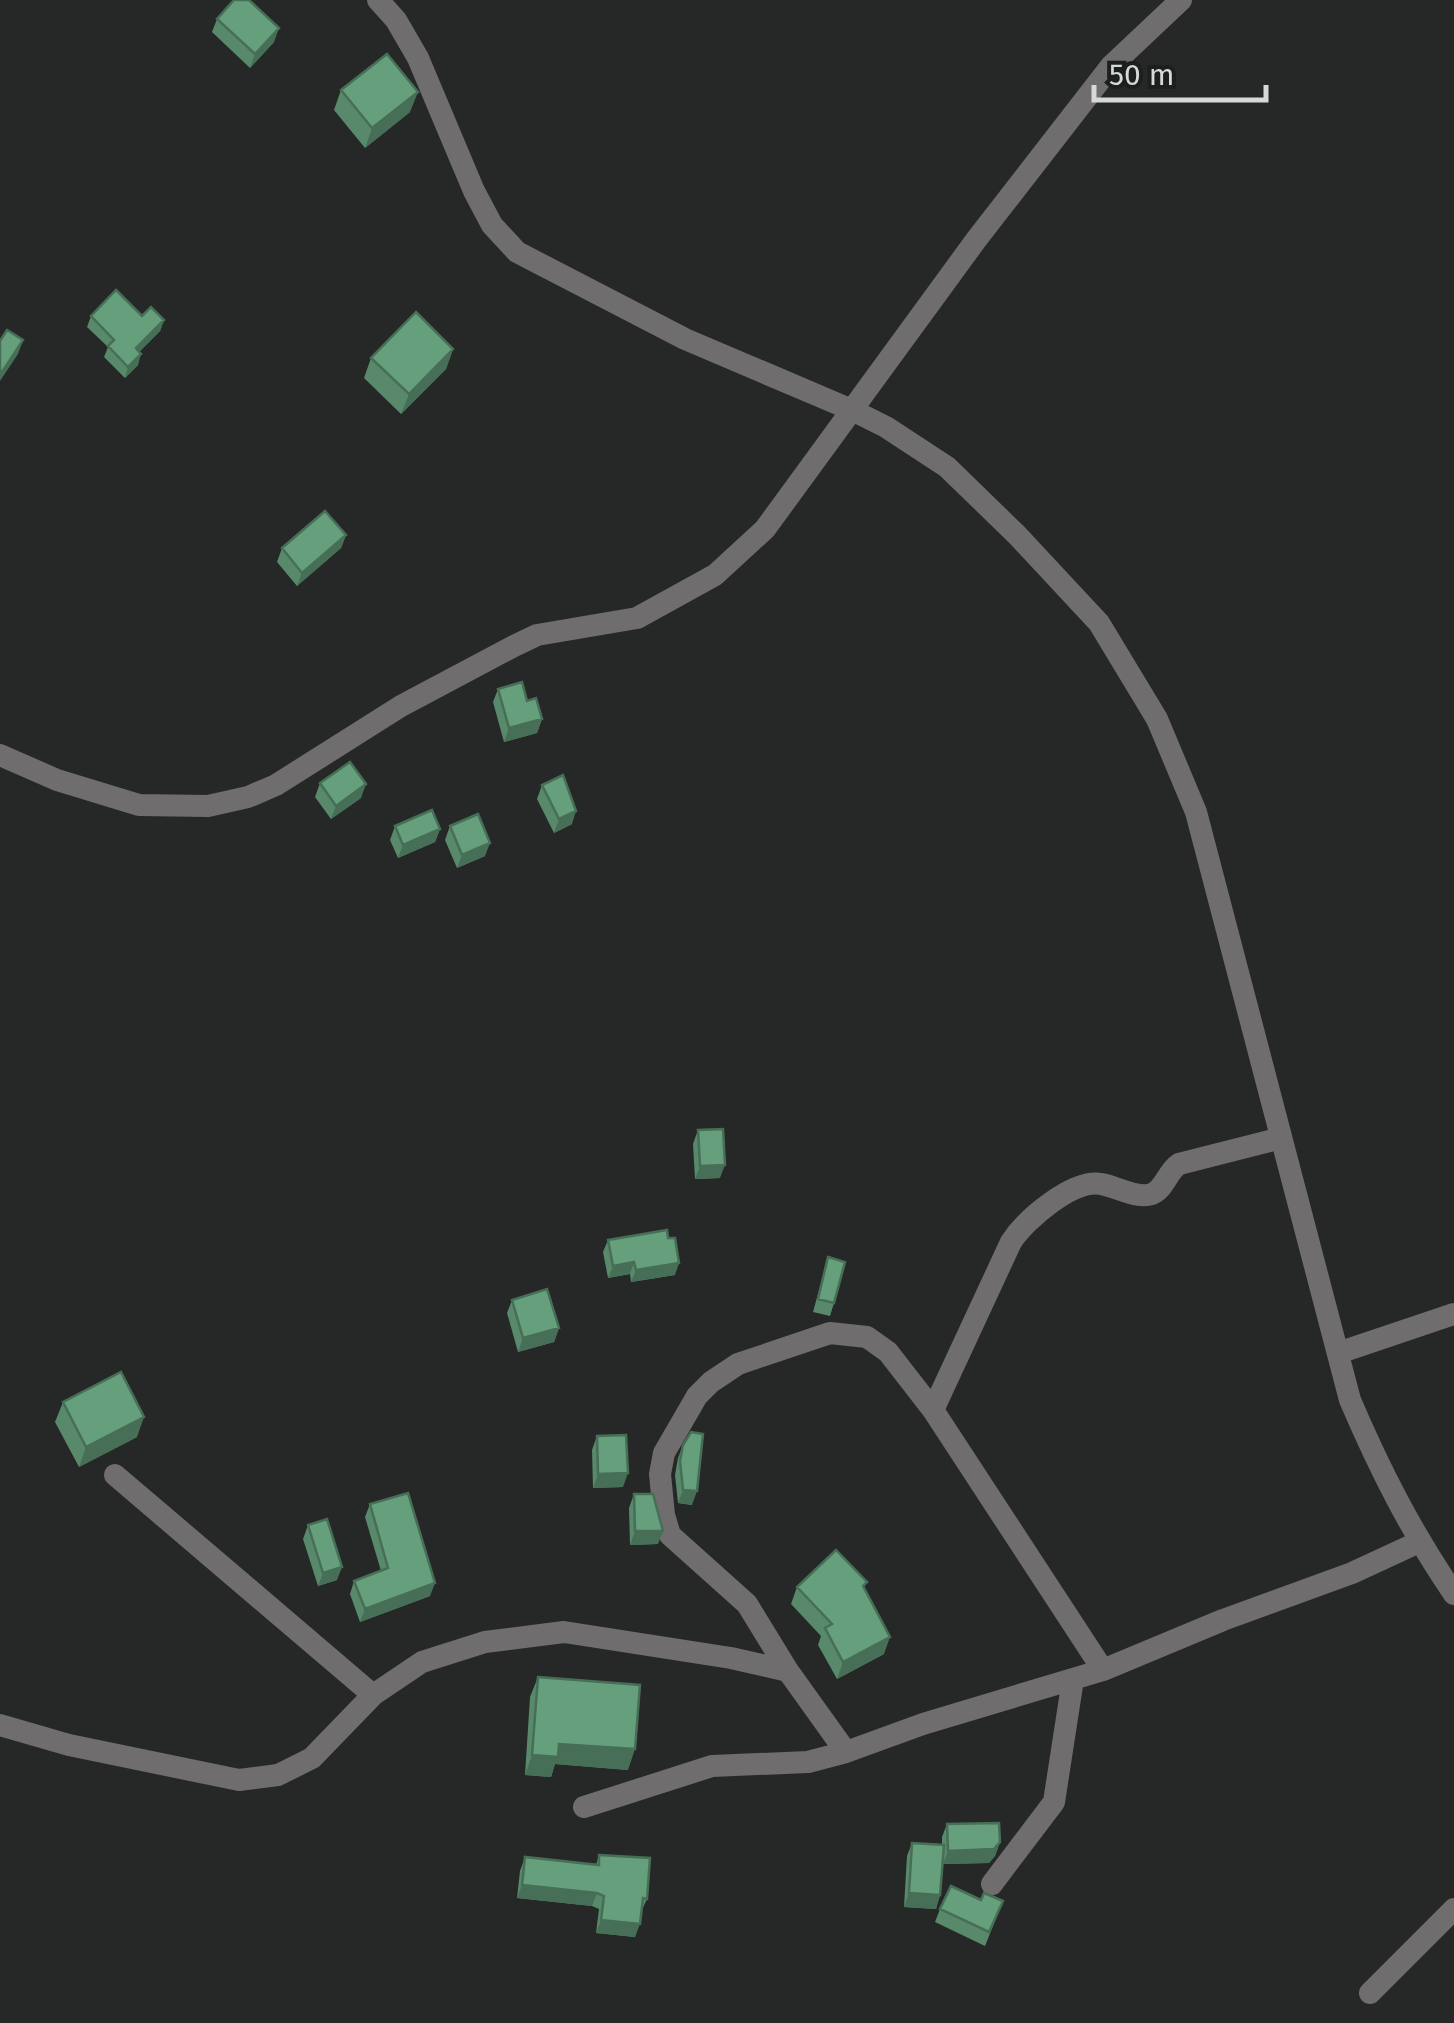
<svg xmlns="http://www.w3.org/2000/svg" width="1454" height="2023" font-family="'Fira Sans',sans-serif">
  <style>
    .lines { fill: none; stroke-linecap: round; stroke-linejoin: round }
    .minor { stroke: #6f6d6d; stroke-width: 22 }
    .wall { fill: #58896b }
    .shaded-wall { fill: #476f57 }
    .building { fill: #669f7c; stroke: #476f57; stroke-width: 2.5 }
  </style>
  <rect width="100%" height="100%" fill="#252826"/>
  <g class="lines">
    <path class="minor" d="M 378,0 L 396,20 L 418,58 L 474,191 L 492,225 L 517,252 L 685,339 L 852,410 L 886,427 L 947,467 L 1017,535 L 1099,623 L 1157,719 L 1196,812 L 1350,1400 C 1380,1470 1411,1531 1454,1594
      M 0,755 L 57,780 L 139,805 L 208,806 L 248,797 L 276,785 L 401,706 L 514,646 L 537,635 L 637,618 L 715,575 L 765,529 L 976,240 L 1111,66 L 1181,0
      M 1338,1353 L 1454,1314
      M 933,1410 L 1011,1242 C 1026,1219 1073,1179 1101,1184 C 1116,1186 1140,1201 1154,1193 C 1165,1187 1168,1171 1179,1164 L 1281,1138
      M 115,1475 L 373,1695
      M 0,1725 L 69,1745 L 239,1780 L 278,1775 L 312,1758 L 373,1695 L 422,1662 L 485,1642 L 564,1632 L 731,1658 L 788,1671
      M 846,1752 L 788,1671 L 747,1604 L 670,1535 L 664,1515 L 660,1474 L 664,1453 L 697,1396 L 711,1382 L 738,1364 L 830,1333 L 867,1337 L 888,1352 L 933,1410 L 1103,1670
      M 584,1807 L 712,1766 L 808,1762 L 846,1752 L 923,1724 L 1103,1670 L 1223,1620 L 1352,1573 L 1419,1542
      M 992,1884 L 1054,1802 L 1073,1679
      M 1370,1993 L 1454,1909"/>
  </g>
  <path class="wall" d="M 217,19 L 274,42 L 250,68 L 212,32 Z
    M 341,90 L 410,112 L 365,148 L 334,110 Z
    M 91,316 L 142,316 L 164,320 L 160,331 L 139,352 L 138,365 L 125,378 L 104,357 L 108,347 L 87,327 Z
    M 453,349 L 446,369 L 401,414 L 364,378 L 371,358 Z
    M 346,535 L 341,548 L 297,586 L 277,562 L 282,548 Z
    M 498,689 L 527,701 L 542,719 L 537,733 L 504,742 L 493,702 Z
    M 320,783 L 361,798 L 331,819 L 315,797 Z
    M 542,785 L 572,824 L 554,833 L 537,799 Z
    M 395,826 L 440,829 L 435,842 L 398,858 L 390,840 Z
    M 450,826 L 485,856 L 457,868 L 445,840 Z
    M 698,1130 L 720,1178 L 695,1179 L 693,1144 Z
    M 608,1240 L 675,1275 L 631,1282 L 630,1274 L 608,1278 L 603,1252 Z
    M 828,1257 L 834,1303 L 830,1316 L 813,1312 Z
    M 512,1300 L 559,1328 L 554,1342 L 518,1352 L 507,1313 Z
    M 63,1402 L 137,1437 L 79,1467 L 55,1422 Z
    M 597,1436 L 623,1487 L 593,1488 L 592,1450 Z
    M 683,1445 L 692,1505 L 678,1503 L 675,1475 L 678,1458 Z
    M 634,1494 L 658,1544 L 630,1545 L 629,1508 Z
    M 370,1504 L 430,1596 L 360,1622 L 350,1594 L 354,1581 L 381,1571 L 365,1517 Z
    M 308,1525 L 337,1580 L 318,1586 L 303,1539 Z
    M 797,1587 L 865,1589 L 884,1654 L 837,1679 L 818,1645 L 821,1636 L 791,1604 Z
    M 538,1677 L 628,1770 L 555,1764 L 551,1777 L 525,1775 L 530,1697 Z
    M 947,1824 L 1000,1842 L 995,1856 L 989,1863 L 943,1864 L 940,1895 L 936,1909 L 904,1907 L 907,1856 L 912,1843 L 942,1845 L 942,1837 Z
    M 599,1855 L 647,1899 L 641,1912 L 635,1937 L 596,1933 L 599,1909 L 592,1906 L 517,1898 L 520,1871 L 525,1857 L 596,1865 Z
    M 981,1900 L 1003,1901 L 985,1946 L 935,1922 L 940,1909 Z"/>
  <path class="shaded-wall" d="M 279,28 L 274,42 L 250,68 L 255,54 Z
    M 418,92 L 410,112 L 365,148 L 372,128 Z
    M 164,320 L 160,331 L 132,359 L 136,348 Z
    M 23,340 L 18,354 L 0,381 L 0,375 Z
    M 453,349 L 446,369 L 401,414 L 409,394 Z
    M 141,354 L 138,365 L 125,378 L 128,367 Z
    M 346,535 L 341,548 L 297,586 L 302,573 Z
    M 542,719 L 537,733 L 504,742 L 509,728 Z
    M 366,784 L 361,798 L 331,819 L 336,806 Z
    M 576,811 L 572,824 L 554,833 L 559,819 Z
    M 440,829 L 435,842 L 398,858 L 403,845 Z
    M 490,843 L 485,856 L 457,868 L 462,855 Z
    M 725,1165 L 720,1178 L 695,1179 L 700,1166 Z
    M 634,1262 L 630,1274 L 608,1278 L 613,1266 Z
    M 679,1263 L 675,1275 L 631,1282 L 636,1270 Z
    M 559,1328 L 554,1342 L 518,1352 L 523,1338 Z
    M 144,1417 L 137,1437 L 79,1467 L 86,1447 Z
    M 628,1473 L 623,1487 L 593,1488 L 598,1474 Z
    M 683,1490 L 697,1491 L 692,1505 L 678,1503 Z
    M 635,1531 L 663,1531 L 658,1544 L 630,1545 Z
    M 342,1567 L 337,1580 L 318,1586 L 323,1573 Z
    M 435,1583 L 430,1596 L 360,1622 L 365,1609 Z
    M 890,1637 L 884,1654 L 837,1679 L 843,1662 Z
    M 559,1744 L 635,1749 L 628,1770 L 555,1764 L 551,1777 L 525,1775 L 532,1755 Z
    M 1000,1842 L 995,1856 L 989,1863 L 943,1864 L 948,1851 Z
    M 522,1885 L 597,1893 L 592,1906 L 517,1898 Z
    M 909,1893 L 940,1895 L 936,1909 L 904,1907 Z
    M 601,1920 L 640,1924 L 635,1937 L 596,1933 Z"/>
  <path class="building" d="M 234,0 L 249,0 L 279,28 L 255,54 L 217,19 Z
    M 387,54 L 418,92 L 372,128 L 341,90 Z
    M 116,290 L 142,316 L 151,307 L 164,320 L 136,348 L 141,354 L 128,367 L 108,346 L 114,340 L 91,316 Z
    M 416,312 L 453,349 L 409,394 L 371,358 Z
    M 7,330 L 23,340 L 0,375 L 0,341 Z
    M 325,511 L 346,535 L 302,573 L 282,548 Z
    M 522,682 L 527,701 L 536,698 L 542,719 L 509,728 L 498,689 Z
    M 350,762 L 366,784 L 336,806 L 320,783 Z
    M 563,775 L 576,811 L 559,819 L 542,785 Z
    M 432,810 L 440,829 L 403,845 L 395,826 Z
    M 478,814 L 490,843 L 462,855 L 450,826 Z
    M 723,1129 L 725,1165 L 700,1166 L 698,1130 Z
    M 667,1230 L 668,1238 L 675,1238 L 679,1263 L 636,1270 L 634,1262 L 613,1266 L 608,1240 Z
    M 828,1257 L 845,1262 L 834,1303 L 818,1299 Z
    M 547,1289 L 559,1328 L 523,1338 L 512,1300 Z
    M 121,1372 L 144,1417 L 86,1447 L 63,1402 Z
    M 691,1432 L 703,1434 L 697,1491 L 683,1490 L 680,1461 L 683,1445 Z
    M 626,1435 L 628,1473 L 598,1474 L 597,1436 Z
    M 408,1493 L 435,1583 L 365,1609 L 354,1581 L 388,1568 L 370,1504 Z
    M 634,1494 L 653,1494 L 663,1531 L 635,1531 Z
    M 327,1519 L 342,1567 L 323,1573 L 308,1525 Z
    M 836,1550 L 867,1582 L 863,1586 L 890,1637 L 843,1662 L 825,1628 L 832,1624 L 797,1587 Z
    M 538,1677 L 640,1685 L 635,1749 L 559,1744 L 558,1757 L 532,1755 Z
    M 999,1823 L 1000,1842 L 994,1849 L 948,1851 L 947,1824 Z
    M 912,1843 L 944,1845 L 940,1895 L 909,1893 Z
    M 599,1855 L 650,1858 L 647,1899 L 643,1898 L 640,1924 L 601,1920 L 604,1896 L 597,1893 L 522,1885 L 525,1857 L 599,1865 Z
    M 951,1886 L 981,1900 L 984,1893 L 1003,1901 L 989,1932 L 940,1909 Z"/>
  <path d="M1094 85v15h172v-15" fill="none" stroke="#d6d9d7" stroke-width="5"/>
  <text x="1109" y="85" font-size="30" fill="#d6d9d7" stroke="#1b1f1d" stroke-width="8" paint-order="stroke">50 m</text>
</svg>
